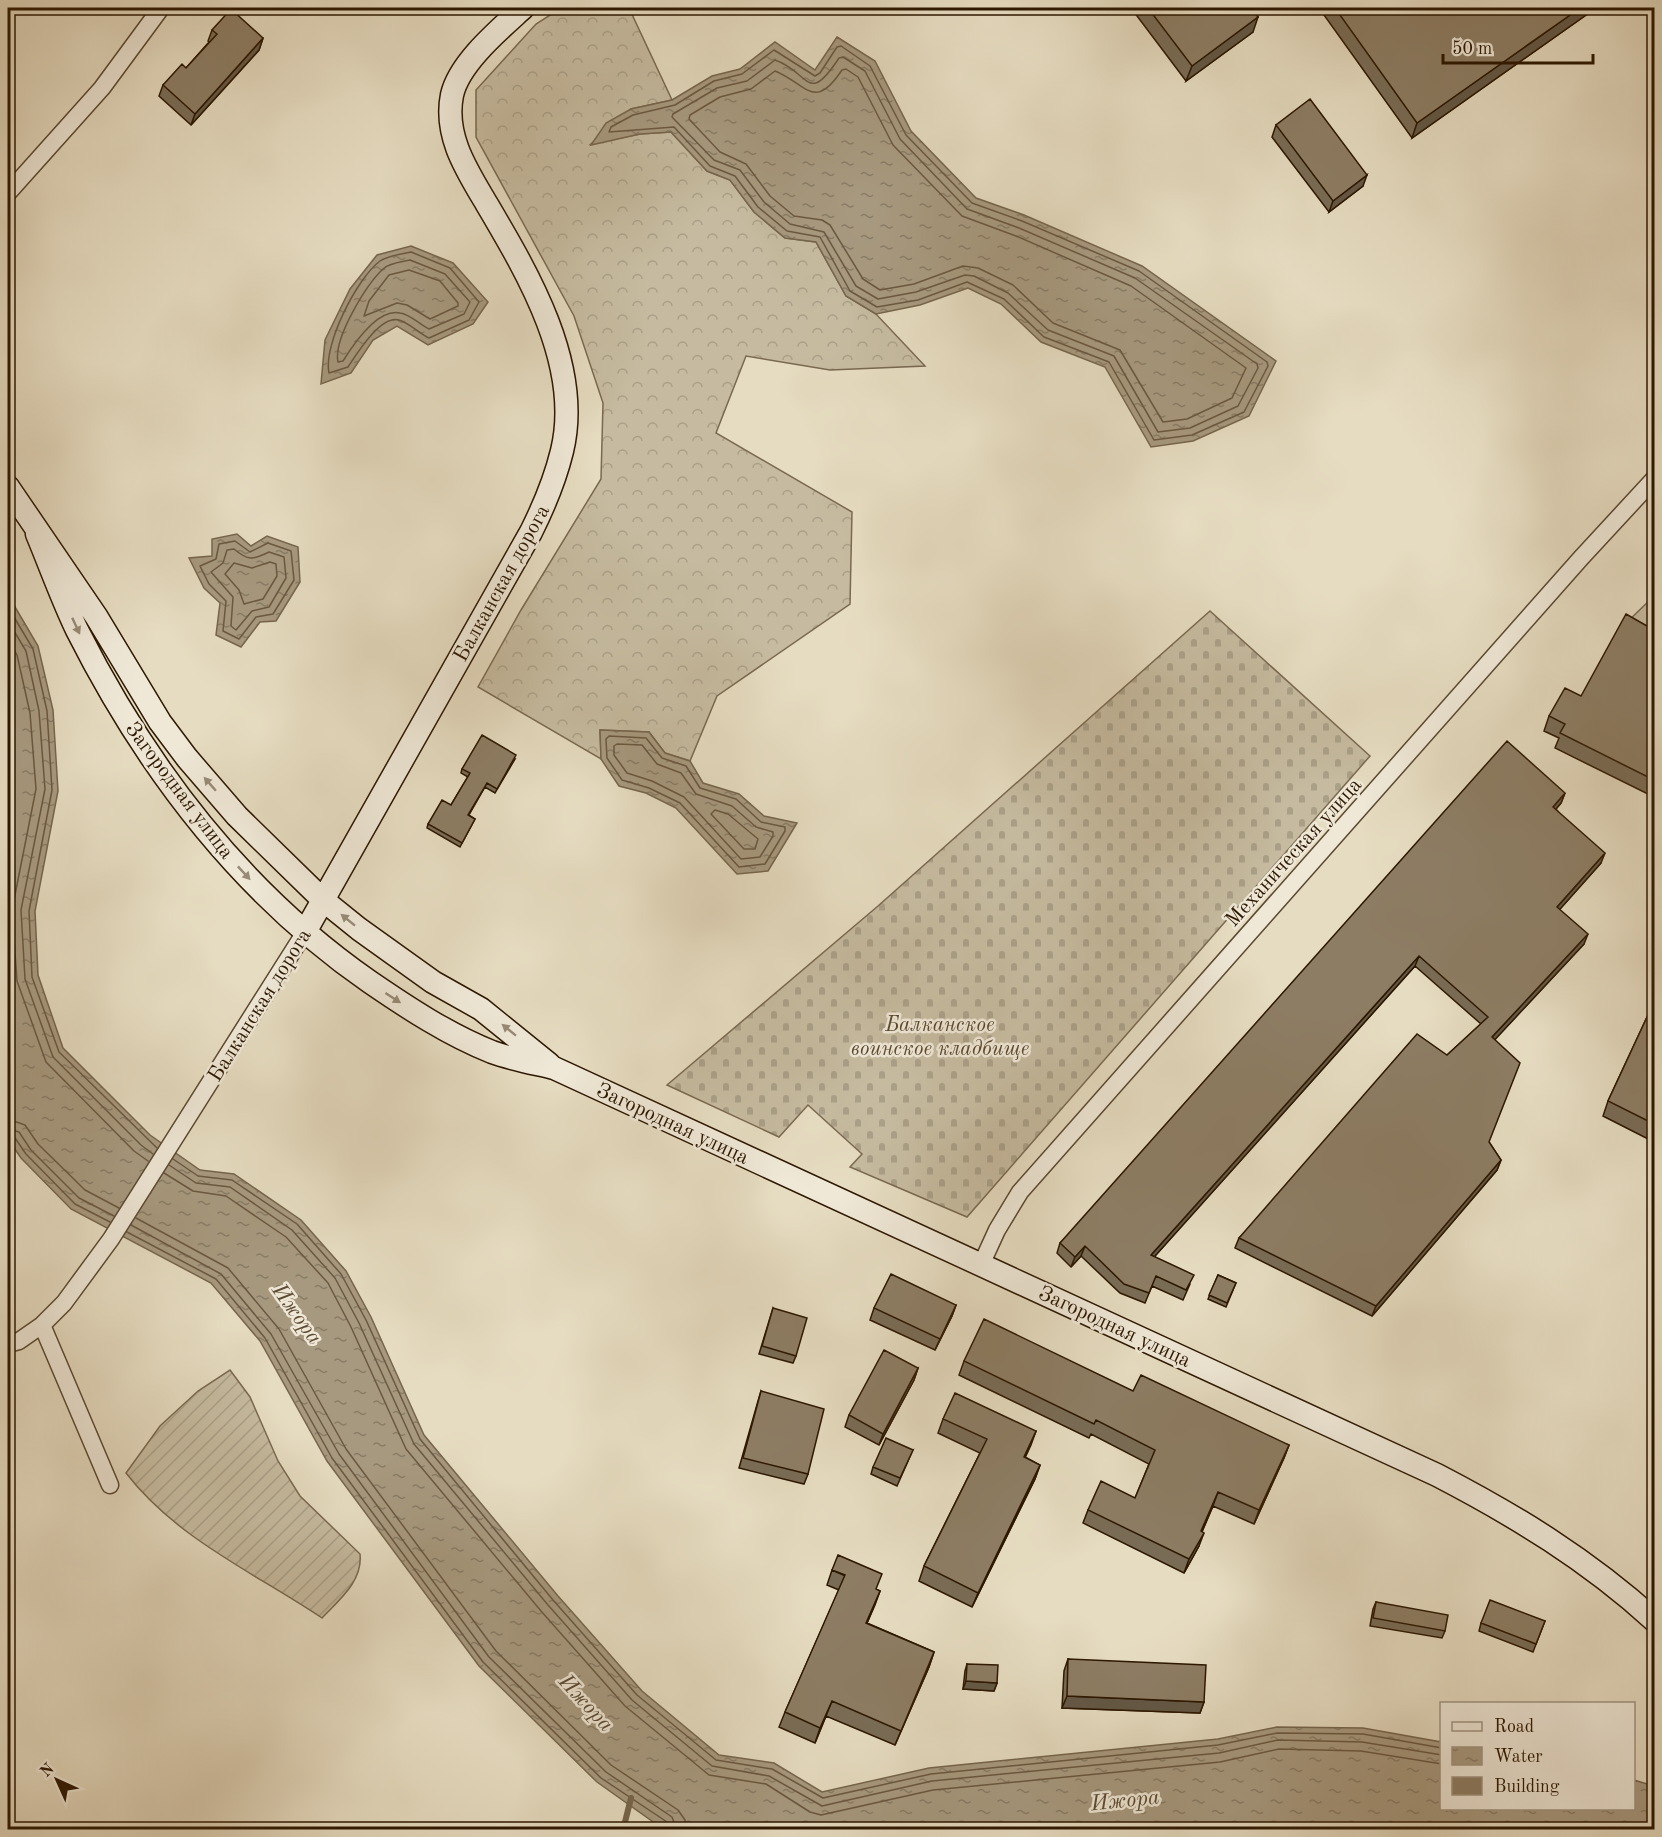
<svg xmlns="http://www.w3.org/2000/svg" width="1662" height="1837" font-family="'Old Standard TT',serif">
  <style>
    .green { fill: #c6bba0; stroke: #796950; stroke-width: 1.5 }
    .forest { fill: url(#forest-crowns); stroke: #796950; stroke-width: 1.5 }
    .cemetery { fill: url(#cemetery-stones); stroke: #796950; stroke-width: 1.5 }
    .garden { fill: url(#garden-furrows); stroke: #796950; stroke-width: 1.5 }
    .water { fill: url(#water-ripples); stroke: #76654c; stroke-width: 1.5 }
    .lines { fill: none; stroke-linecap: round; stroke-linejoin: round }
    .shore { stroke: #6a5840; stroke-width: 1.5 }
    .stream { stroke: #76654c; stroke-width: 6 }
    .street-casing { stroke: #5a4830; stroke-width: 19 }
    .secondary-casing { stroke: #2c1700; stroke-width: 25 }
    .street { stroke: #efe8d7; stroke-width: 16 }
    .secondary { stroke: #efe8d7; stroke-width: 22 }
    .wall { fill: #796c56; stroke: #2c1700; stroke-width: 1.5 }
    .shaded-wall { fill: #635846; stroke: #2c1700; stroke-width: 1.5 }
    .building { fill: #8d7d64; stroke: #2c1700; stroke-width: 1.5 }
    .oneway { fill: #978a76 }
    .labels { text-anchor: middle; stroke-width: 5; stroke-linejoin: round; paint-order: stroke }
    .street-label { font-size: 21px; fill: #2c1700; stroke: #efe8d7 }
    .park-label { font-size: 21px; font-style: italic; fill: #5a4830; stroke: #efe8d7 }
    .water-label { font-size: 22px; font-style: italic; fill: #5d4b33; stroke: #efe8d7 }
  </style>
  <defs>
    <pattern id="forest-crowns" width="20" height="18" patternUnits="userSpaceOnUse" patternTransform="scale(1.5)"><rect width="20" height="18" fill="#c6bba0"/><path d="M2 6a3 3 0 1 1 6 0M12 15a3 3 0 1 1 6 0" fill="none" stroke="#aaa088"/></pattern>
    <pattern id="cemetery-stones" width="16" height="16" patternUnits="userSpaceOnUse" patternTransform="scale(1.5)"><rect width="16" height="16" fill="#c6bba0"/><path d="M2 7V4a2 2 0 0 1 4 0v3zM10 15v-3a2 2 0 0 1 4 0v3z" fill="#aaa088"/></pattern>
    <pattern id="garden-furrows" width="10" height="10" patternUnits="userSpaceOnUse" patternTransform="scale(1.5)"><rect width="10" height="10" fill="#c6bba0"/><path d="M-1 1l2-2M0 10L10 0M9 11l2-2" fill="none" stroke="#aaa088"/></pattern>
    <pattern id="water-ripples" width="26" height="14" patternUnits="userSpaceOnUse" patternTransform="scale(1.5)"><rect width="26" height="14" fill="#a7997f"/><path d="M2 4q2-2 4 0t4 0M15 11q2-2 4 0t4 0" fill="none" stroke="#887c66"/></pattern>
  </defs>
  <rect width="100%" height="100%" fill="#e6dcc1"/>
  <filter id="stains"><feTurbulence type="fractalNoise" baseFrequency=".00333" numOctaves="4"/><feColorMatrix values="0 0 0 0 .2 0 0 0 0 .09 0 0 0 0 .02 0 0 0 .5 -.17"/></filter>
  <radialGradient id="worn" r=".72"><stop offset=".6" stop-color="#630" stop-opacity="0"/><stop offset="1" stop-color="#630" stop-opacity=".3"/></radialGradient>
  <path class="green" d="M 1654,596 L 1654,613 L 1650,617 L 1654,622 L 1654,645 L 1621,628 Z"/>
  <path class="forest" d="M 561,8 L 629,8 L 672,100 L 631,109 L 591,144 L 640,134 L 671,132 L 707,171 L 730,180 L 754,212 L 785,238 L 816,242 L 846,296 L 876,314 L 925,366 L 830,370 L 746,356 L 716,433 L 852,512 L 850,604 L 717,696 L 690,761 L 665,753 L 649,732 L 600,730 L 601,759 L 478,687 L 521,610 L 601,479 L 603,403 L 574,316 L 476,137 L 476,90 L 536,24 Z"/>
  <path class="cemetery" d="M 1210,611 L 1370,756 L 967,1217 L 850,1167 L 862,1154 L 808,1105 L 779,1137 L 667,1085 L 878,906 Z"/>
  <path class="garden" d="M 230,1370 L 250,1397 L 278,1461 L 300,1496 L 360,1554 C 363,1581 339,1600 322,1618 C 255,1573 177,1539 126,1473 L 160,1426 L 198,1391 Z"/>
  <path class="water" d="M 837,37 L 875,61 L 911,131 L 976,198 L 1024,215 L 1142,266 L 1276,361 L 1249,416 L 1193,441 L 1151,447 L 1105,367 L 1041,342 L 1001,304 L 968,288 L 920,305 L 876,314 L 846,296 L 816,242 L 785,238 L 754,212 L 730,180 L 707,171 L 671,132 L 640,134 L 591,145 L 606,123 L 631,109 L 672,100 L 712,76 L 740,69 L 775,42 L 815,70 Z
    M 411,246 L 453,263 L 488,302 L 473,324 L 428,345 L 397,326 L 373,340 L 351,373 L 321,384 L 325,340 L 350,289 L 377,255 Z
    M 237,534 L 251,546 L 267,536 L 298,547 L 300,582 L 276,621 L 260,622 L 241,647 L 216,635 L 220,603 L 204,588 L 189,558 L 212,556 L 212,539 Z
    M 8,595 L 38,646 L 53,710 L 58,791 L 35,911 L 38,975 L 63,1048 L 150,1135 L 200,1170 L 234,1174 L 301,1220 L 346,1271 L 371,1317 L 424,1435 L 558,1596 L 642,1691 L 719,1755 L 774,1763 L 822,1792 L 929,1768 L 1218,1739 L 1277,1727 L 1363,1728 L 1441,1742 L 1442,1808 L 1634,1808 L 1634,1780 L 1654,1786 L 1654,1829 L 680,1829 L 659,1826 L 597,1782 L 479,1666 L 327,1461 L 260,1341 L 211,1283 L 71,1209 L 21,1158 L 8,1139 Z
    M 600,730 L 649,732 L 665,753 L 690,761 L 703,783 L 739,794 L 764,816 L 797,823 L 768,871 L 737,874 L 676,808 L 646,793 L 619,786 L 601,759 Z"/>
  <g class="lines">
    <path class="shore" d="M 841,46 L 870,66 L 906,135 L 972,203 L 1022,221 L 1139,271 L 1267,362 L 1268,366 L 1244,412 L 1192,435 L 1154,440 L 1109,362 L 1044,337 L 1004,299 L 967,282 L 918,300 L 877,307 L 850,291 L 820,237 L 787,231 L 758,207 L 735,176 L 710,166 L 674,127 L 609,132 L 611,127 L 633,115 L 675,105 L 714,81 L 742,74 L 774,50 L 815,76 L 820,73 L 837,47 Z
      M 843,57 L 865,71 L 900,139 L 967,209 L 1019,228 L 1135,278 L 1257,364 L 1258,368 L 1238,406 L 1190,428 L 1158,432 L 1114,356 L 1048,330 L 1008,293 L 974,276 L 965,275 L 916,292 L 878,299 L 856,286 L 824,232 L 790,224 L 764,202 L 740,170 L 714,160 L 672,117 L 673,114 L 717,88 L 747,81 L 775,60 C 810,72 807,107 839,58 Z
      M 846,69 L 858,77 L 893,145 L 962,216 L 1016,236 L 1131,286 L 1246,368 L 1232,398 L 1187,419 L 1163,422 L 1120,350 L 1053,323 L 1013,285 L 978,268 L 963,266 L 914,284 L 880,290 L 863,279 L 830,225 L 822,220 L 794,216 L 770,196 L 746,164 L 720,152 L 689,119 L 690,115 L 720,97 L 751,89 L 775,71 C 807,84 814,112 842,70 Z
      M 411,252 L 450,268 L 479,302 L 469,320 L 429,338 C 419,333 409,323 399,320 C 380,315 356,355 348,367 L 329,373 C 323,345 357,278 380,261 C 387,256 402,254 411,252 Z
      M 410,260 L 445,274 L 470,302 L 464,314 L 429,329 C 420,325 410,314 400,313 C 377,308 353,345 343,361 L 338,362 C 333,339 366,285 383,269 C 389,263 402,262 410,260 Z
      M 409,270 L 440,281 L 458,303 L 458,306 L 430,319 L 407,305 L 397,303 L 364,316 L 369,301 L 389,275 Z
      M 235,541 L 250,552 L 268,543 L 291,551 L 294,580 L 273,614 L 256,617 L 239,639 L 223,631 L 226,601 L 209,584 L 200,566 L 216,559 L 219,544 Z
      M 234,549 C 248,561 253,560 269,552 L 284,557 L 286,578 L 269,607 L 252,611 L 236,630 L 231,626 L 233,597 L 211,572 L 223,563 L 227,550 Z
      M 270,562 L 276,564 L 277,576 L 263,599 L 244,604 L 239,590 L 225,574 L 234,563 L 252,568 Z
      M 8,607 L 33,649 L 47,711 L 52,790 L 29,911 L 32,977 L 59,1052 L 157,1148
      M 8,621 L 26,651 L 39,711 L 45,789 L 21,910 L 25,979 L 53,1057 L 141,1145 L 153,1154
      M 8,639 L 17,655 L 30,713 L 36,789 L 12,910 L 17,981 L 46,1062 L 134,1151 L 148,1161
      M 609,736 L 646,738 L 662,758 L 686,766 L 700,788 L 736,799 L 761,822 L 785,827 L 785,831 L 765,864 L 739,867 L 680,803 L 649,788 L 622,780 L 607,758 L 606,739 Z
      M 617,744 L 642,745 L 657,764 L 681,773 L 696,794 L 732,806 L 756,827 L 773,832 L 773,836 L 760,857 L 741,859 L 684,797 L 652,781 L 627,773 L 614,755 L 614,746 Z
      M 715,810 L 728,814 L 758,839 L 755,849 L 744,849 L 711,814 Z
      M 8,1119 L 25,1125 L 38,1144 L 85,1190 L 119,1208
      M 8,1129 L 19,1132 L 31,1150 L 79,1198 L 114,1216
      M 8,1136 L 15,1138 L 26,1154 L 75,1204 L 110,1222
      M 173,1159 L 198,1176 L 232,1180 L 297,1224 L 341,1274 L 366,1320 L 420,1439 L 553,1600 L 637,1695 L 716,1760 L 772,1769 L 823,1798 L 931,1774 L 1218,1745 L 1277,1733 L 1363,1734 L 1442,1748
      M 169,1165 L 196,1183 L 230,1187 L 292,1230 L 335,1278 L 359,1323 L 414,1444 L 548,1605 L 632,1700 L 712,1766 L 769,1776 L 822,1806 L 932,1781 L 1219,1753 L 1278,1740 L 1362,1742 L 1442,1755
      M 164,1173 L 193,1191 L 226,1196 L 286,1237 L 328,1283 L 351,1327 L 406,1449 L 541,1611 L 625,1706 L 709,1775 L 766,1784 L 810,1812 L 821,1815 L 933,1790 L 1220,1762 L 1279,1749 L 1361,1751 L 1442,1764
      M 136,1218 L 228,1268 L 279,1329 L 346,1449 L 496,1651 L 611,1765 L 678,1810 L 685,1820 L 686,1830
      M 131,1225 L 221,1274 L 271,1334 L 339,1454 L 489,1657 L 606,1772 L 672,1817 L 677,1830
      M 127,1232 L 216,1279 L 265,1338 L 332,1458 L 483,1662 L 601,1778 L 667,1822 L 670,1830"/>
    <path class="stream" d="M 623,1830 L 631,1798"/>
    <g class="street-casing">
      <path id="street" d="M 8,193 L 102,88 L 161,8
        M 981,1265 L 997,1230 L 1020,1192 L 1581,558 L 1654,479
        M 42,1325 L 110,1485
        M 8,1344 L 19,1341 L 42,1325 L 64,1303 L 111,1239 L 305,932"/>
    </g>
    <g class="secondary-casing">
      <path id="secondary" d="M 8,487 L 96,616 L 160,722 L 187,758 L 237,816 L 323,900 L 359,929 L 433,982 L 481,1009 L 549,1064
        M 37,534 C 50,565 62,599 77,630 C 147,769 242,893 370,982 C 408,1008 449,1035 492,1052 C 511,1059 533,1063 554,1068 L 1437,1475 C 1516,1516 1588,1560 1654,1620
        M 305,932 L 531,532 C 544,506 555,480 562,451 C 583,365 527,272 485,201 C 466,169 444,135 452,95 C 459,63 500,29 523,8"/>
    </g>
    <use href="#street" class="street"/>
    <use href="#secondary" class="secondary"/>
  </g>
  <path class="wall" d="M 1131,8 L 1251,8 L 1253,32 L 1186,81 Z
    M 1319,8 L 1596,8 L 1412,138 Z
    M 212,30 L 263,38 L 259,50 L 191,125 L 159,96 L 163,85 L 186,68 L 209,42 L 208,41 Z
    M 1276,125 L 1363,186 L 1329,212 L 1272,137 Z
    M 1549,716 L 1654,733 L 1654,797 L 1555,748 L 1559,738 L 1544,731 Z
    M 515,759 L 495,793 L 485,787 L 469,815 L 475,819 L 460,847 L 427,828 L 428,824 L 451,805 L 468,777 L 461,773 L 462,769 Z
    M 1565,793 L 1561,803 L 1556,809 L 1601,863 L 1559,910 L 1584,944 L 1495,1039 L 1489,1142 L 1501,1160 L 1497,1170 L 1372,1316 L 1235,1248 L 1239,1238 L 1447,1055 L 1481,1024 L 1415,966 L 1154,1257 L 1190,1284 L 1183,1300 L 1152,1286 L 1145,1303 L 1120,1293 L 1081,1256 L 1071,1267 L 1057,1253 L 1060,1243 Z
    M 1654,1002 L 1654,1142 L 1603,1116 L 1608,1101 Z
    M 1218,1275 L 1236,1283 L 1226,1307 L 1208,1299 Z
    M 956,1305 L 952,1316 L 935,1350 L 870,1320 L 874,1308 Z
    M 773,1308 L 796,1356 L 793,1363 L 759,1354 Z
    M 964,1361 L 1133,1391 L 1289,1445 L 1284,1458 L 1254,1524 L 1213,1506 L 1202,1532 L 1199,1546 L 1184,1573 L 1083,1523 L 1088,1510 L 1135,1498 L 1149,1464 L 1091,1434 L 1089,1438 L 959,1375 Z
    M 918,1368 L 914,1380 L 879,1445 L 845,1427 L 849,1415 Z
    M 761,1391 L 808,1474 L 804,1484 L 739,1468 L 758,1401 Z
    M 943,1419 L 1036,1431 L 1025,1457 L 1040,1465 L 1035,1479 L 972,1607 L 919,1581 L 924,1566 L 980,1453 L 938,1433 Z
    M 913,1450 L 897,1486 L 871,1474 L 873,1467 Z
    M 832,1570 L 880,1591 L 867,1623 L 934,1652 L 929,1667 L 895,1745 L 826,1716 L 815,1743 L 779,1727 L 785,1712 L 839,1590 L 827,1585 Z
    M 1376,1602 L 1445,1631 L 1442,1638 L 1370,1626 L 1373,1609 Z
    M 1545,1621 L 1533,1652 L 1479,1631 L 1481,1623 Z
    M 1068,1659 L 1204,1702 L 1200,1713 L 1062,1708 L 1064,1671 Z
    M 967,1664 L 997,1683 L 994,1691 L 963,1689 L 965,1671 Z"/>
  <path class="shaded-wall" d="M 1580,8 L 1596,8 L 1412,138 L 1417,123 Z
    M 1258,17 L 1253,32 L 1186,81 L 1192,66 Z
    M 263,38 L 259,50 L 191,125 L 195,114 Z
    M 1367,175 L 1363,186 L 1329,212 L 1333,201 Z
    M 1565,793 L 1561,803 L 1549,817 L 1553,807 Z
    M 1605,853 L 1601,863 L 1553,917 L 1557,907 Z
    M 1588,934 L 1584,944 L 1489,1046 L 1492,1037 Z
    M 1419,956 L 1415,966 L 1147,1265 L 1151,1255 Z
    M 1501,1160 L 1497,1170 L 1372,1316 L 1376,1306 Z
    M 1085,1246 L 1081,1256 L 1071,1267 L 1075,1257 Z
    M 956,1305 L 952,1316 L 935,1350 L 940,1339 Z
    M 918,1368 L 914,1380 L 879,1445 L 883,1434 Z
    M 1036,1431 L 1031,1445 L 1019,1471 L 1024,1457 Z
    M 1289,1445 L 1284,1458 L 1254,1524 L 1259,1510 Z
    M 1040,1465 L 1035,1479 L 972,1607 L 978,1593 Z
    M 1218,1492 L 1213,1506 L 1196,1545 L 1201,1531 Z
    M 1204,1533 L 1199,1546 L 1184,1573 L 1189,1559 Z
    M 880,1591 L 875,1605 L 861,1637 L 866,1623 Z
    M 934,1652 L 929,1667 L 895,1745 L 901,1731 Z
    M 966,1681 L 997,1683 L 994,1691 L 963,1689 Z
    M 1067,1696 L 1204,1702 L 1200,1713 L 1062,1708 Z
    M 832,1701 L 826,1716 L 815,1743 L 820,1728 Z"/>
  <path class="building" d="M 1148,8 L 1251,8 L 1258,17 L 1192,66 Z
    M 1335,8 L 1580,8 L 1417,123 Z
    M 231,9 L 263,38 L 195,114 L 163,85 L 182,64 L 186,68 L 217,34 L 212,30 Z
    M 1310,99 L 1367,175 L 1333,201 L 1276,125 Z
    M 1626,614 L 1654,630 L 1654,725 L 1651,731 L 1654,733 L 1654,780 L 1560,733 L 1565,724 L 1549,716 L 1565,688 L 1581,696 Z
    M 482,735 L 516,755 L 497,789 L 487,783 L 468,815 L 475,819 L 462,843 L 428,824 L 442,800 L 451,805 L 470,773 L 462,769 Z
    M 1507,741 L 1565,793 L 1553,807 L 1605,853 L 1557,907 L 1588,934 L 1492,1037 L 1520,1063 L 1489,1142 L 1501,1160 L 1376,1306 L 1239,1238 L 1417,1034 L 1447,1055 L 1488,1017 L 1419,956 L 1151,1255 L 1194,1275 L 1186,1290 L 1156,1276 L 1149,1293 L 1124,1284 L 1085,1246 L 1075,1257 L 1060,1243 Z
    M 1654,1002 L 1654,1124 L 1608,1101 Z
    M 891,1274 L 956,1305 L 940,1339 L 874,1308 Z
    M 1218,1275 L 1236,1283 L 1227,1303 L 1209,1295 Z
    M 773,1308 L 807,1318 L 796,1356 L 762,1346 Z
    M 984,1319 L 1133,1391 L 1141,1375 L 1289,1445 L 1259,1510 L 1218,1492 L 1201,1531 L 1204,1533 L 1189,1559 L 1088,1510 L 1101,1481 L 1135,1498 L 1155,1450 L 1096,1420 L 1094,1424 L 964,1361 Z
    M 884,1350 L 918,1368 L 883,1434 L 849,1415 Z
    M 761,1391 L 824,1409 L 808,1474 L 743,1458 Z
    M 955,1393 L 1036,1431 L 1024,1457 L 1040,1465 L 978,1593 L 924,1566 L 987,1439 L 943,1419 Z
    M 886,1438 L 913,1450 L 900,1478 L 873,1467 Z
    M 838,1555 L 882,1574 L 876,1589 L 880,1591 L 866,1623 L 934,1652 L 901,1731 L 832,1701 L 820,1728 L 785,1712 L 845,1575 L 832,1570 Z
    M 1490,1600 L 1545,1621 L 1536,1644 L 1481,1623 Z
    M 1376,1602 L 1448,1615 L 1445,1631 L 1373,1618 Z
    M 1068,1659 L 1206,1665 L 1204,1702 L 1067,1696 Z
    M 967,1664 L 998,1665 L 997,1683 L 966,1681 Z"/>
  <defs><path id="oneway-solid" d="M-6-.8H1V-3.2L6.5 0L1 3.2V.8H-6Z" transform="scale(1.5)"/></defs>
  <g class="oneway">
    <use href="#oneway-solid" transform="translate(76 626) rotate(65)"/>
    <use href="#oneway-solid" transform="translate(210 784) rotate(-131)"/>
    <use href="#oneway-solid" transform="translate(244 873) rotate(47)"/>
    <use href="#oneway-solid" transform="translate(348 920) rotate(-141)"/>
    <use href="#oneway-solid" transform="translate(393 998) rotate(33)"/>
    <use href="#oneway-solid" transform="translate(509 1030) rotate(-141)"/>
  </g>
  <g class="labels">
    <g class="street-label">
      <text transform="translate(501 583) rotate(-61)" y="7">Балканская дорога</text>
      <text transform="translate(180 790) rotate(53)" y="7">Загородная улица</text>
      <text transform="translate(1293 852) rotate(-48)" y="7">Механическая улица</text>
      <text transform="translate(259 1005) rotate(-58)" y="7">Балканская дорога</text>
      <text transform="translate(673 1123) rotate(25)" y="7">Загородная улица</text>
      <text transform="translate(1115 1326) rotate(25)" y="7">Загородная улица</text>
    </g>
    <g class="park-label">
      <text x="940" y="1031">Балканское<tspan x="940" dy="24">воинское кладбище</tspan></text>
    </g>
    <g class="water-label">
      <text transform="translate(298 1313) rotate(54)" y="8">Ижора</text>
      <text transform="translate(587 1702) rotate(47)" y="8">Ижора</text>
      <text transform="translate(1125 1799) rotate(-6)" y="8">Ижора</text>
    </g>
  </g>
  <rect width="1662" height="1837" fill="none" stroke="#e6dcc1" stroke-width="30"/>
  <rect x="9" y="9" width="1644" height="1819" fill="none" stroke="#2c1700" stroke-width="3"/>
  <rect x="15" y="15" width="1632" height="1807" fill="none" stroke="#2c1700" stroke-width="1.5"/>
  <rect x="1440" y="1702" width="195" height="108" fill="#efe8d7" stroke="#a19481" stroke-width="1.5"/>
  <rect x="1452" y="1722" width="30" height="9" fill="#efe8d7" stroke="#a19481" stroke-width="1.5"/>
  <text x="1494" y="1732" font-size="18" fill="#2c1700">Road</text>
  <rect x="1452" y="1747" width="30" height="18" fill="url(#water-ripples)" stroke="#a19481" stroke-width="1.5"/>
  <text x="1494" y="1762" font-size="18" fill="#2c1700">Water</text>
  <rect x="1452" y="1777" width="30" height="18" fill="#8d7d64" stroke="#a19481" stroke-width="1.5"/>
  <text x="1494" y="1792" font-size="18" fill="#2c1700">Building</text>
  <g transform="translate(57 1780) rotate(315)" stroke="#efe8d7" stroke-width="4.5" paint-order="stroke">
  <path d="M0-4.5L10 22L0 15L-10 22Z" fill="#2c1700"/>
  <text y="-9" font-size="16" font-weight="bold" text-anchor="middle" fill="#2c1700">N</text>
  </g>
  <path d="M1443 54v9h150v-9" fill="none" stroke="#2c1700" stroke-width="3"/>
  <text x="1452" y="54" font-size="18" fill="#2c1700" stroke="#efe8d7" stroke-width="4.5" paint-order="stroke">50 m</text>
  <rect width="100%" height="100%" filter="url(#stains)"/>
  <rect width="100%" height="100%" fill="url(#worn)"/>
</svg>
